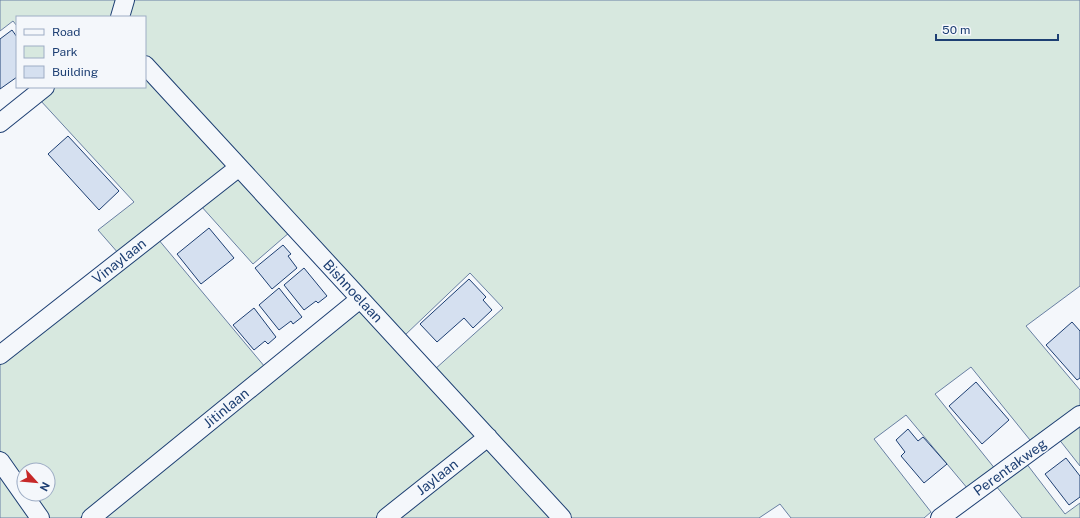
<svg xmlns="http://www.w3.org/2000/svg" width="1080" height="518" font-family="'Public Sans',sans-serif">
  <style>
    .green { fill: #d7e8df; stroke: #687fa3 }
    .building { fill: #d5e0f0; stroke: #1d3f73 }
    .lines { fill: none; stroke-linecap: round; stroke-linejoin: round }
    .minor-casing { stroke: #1d3f73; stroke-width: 20 }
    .minor { stroke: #f4f7fb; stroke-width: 18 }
    .labels { text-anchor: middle; stroke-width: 3; stroke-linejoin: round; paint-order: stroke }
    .street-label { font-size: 14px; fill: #1d3f73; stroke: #f4f7fb }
  </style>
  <rect width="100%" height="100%" fill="#f4f7fb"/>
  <path class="green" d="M 0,0 L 118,0 L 112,17 L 17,17 L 17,26 L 13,21 L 0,31 Z
    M 130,0 L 1080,0 L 1080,286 L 1026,326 L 1080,390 L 1080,405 L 1030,440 L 971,367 L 935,394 L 996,470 L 968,489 L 906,415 L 874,439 L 931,512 L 924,518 L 791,518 L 780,504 L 759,518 L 568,518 L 434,370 L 503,308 L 470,273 L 404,336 L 145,56 L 145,17 L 125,17 Z
    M 145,74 L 230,165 L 119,254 L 98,230 L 134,202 L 40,100 L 56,87 L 145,87 Z
    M 237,176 L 290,232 L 253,264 L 201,206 Z
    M 158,239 L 265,367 L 80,518 L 47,518 L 30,494 L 48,494 L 48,470 L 24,470 L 24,485 L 0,451 L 0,362 Z
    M 361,307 L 481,436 L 376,518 L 100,518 Z
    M 1080,421 L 1080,466 L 1058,438 Z
    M 489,444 L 555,518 L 395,518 Z
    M 1026,463 L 1065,514 L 1080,503 L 1080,518 L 1022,518 L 996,486 Z
    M 0,469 L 34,518 L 0,518 Z"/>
  <path class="building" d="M 12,30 L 17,37 L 17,77 L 0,89 L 0,39 Z
    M 68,136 L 119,191 L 99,210 L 48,154 Z
    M 209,228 L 234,258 L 201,284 L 177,254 Z
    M 283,245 L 291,254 L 288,256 L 297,268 L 272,289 L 255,268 Z
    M 304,268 L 327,296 L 318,303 L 316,301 L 304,310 L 284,285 Z
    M 469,279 L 486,297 L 483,300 L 492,310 L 473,328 L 464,318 L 437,342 L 420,324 Z
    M 279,288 L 302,317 L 293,324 L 291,321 L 279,330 L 259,305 Z
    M 254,308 L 276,337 L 268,344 L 265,341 L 254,350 L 233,325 Z
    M 1072,322 L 1080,331 L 1080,378 L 1077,380 L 1046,345 Z
    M 976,382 L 1009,420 L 982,444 L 949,406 Z
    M 908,429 L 918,441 L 923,437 L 947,464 L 924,483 L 901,456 L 905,452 L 896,440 Z
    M 1066,458 L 1080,476 L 1080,497 L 1069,505 L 1045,474 Z"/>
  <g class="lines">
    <g class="minor-casing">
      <path id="minor" d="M 120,17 L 125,0
        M 145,65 L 562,518
        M 0,123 L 45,87
        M 0,355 L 238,168
        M 0,461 L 40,518
        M 91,518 L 360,299
        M 386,518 L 488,437
        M 940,518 L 1080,415"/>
    </g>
    <use href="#minor" class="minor"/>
  </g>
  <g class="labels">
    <g class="street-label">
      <text transform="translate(119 261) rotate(-38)" y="5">Vinaylaan</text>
      <text transform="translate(353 291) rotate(47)" y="5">Bishnoelaan</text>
      <text transform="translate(226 408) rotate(-39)" y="5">Jitinlaan</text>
      <text transform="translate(1010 467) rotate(-36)" y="5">Perentakweg</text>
      <text transform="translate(437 477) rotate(-38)" y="5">Jaylaan</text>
    </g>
  </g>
  <rect x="16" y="16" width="130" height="72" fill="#f4f7fb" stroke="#9eadc5"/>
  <rect x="24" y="29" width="20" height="6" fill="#f4f7fb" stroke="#9eadc5"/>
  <text x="52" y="36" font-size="12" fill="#1d3f73">Road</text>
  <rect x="24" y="46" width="20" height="12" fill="#d7e8df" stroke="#9eadc5"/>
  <text x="52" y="56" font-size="12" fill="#1d3f73">Park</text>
  <rect x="24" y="66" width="20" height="12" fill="#d5e0f0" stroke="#9eadc5"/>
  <text x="52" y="76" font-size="12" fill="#1d3f73">Building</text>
  <g transform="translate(36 482) rotate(117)"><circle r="19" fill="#f4f7fb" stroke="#9eadc5"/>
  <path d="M0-3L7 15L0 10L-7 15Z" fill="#c62828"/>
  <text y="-6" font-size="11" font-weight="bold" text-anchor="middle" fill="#1d3f73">N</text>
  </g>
  <path d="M936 34v6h122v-6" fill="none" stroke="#1d3f73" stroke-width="2"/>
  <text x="942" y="34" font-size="12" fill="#1d3f73" stroke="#f4f7fb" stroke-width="3" paint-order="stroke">50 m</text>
</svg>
